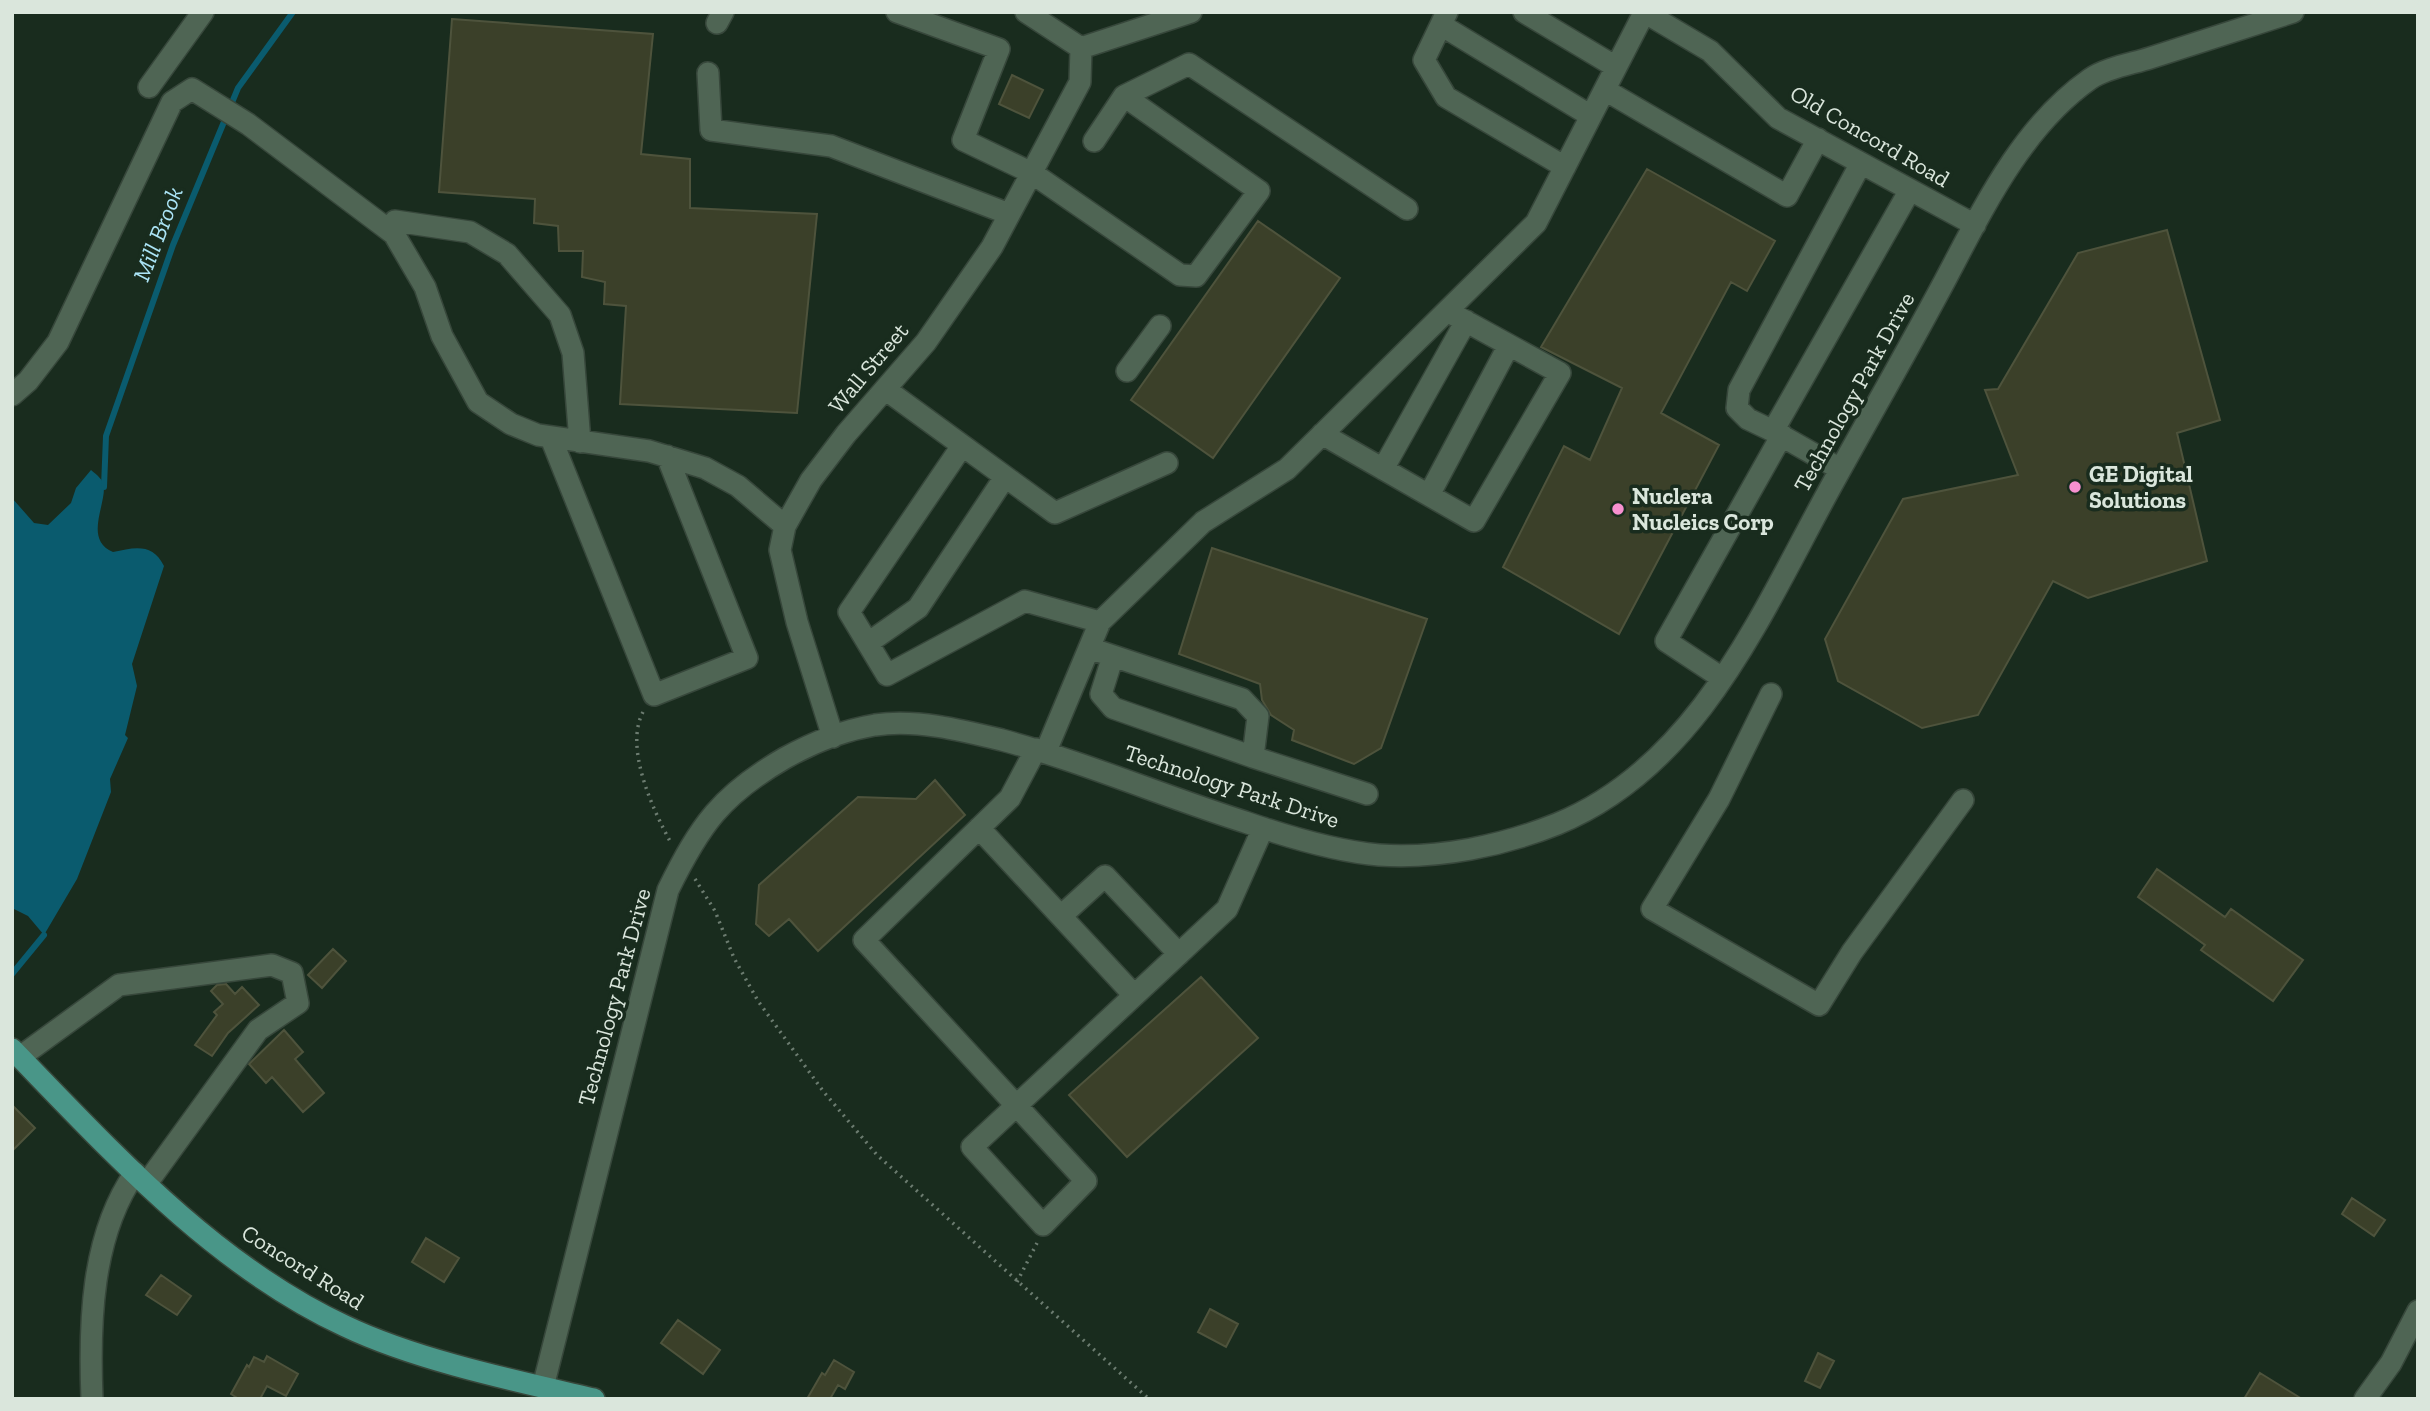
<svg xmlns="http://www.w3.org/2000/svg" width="2430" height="1411" font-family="'Zilla Slab',serif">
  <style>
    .water { fill: #0a5b6e }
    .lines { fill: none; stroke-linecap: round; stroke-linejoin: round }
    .stream { stroke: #0a5b6e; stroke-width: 6 }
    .building { fill: #3b4029; stroke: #4e533c; stroke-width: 2 }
    .minor-casing { stroke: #37473b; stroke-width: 24 }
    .major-casing { stroke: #37473b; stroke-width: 24 }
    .path { stroke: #6c7c70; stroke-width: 3.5; stroke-dasharray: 2 5; stroke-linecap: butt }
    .minor { stroke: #4f6554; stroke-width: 21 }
    .major { stroke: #499688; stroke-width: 21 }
    .poi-dot { fill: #f690cf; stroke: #192c1e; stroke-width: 2.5 }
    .labels { text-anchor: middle; stroke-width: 7; stroke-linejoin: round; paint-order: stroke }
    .street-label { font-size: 23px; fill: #dae6dc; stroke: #192c1e }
    .poi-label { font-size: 23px; font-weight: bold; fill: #dae6dc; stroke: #192c1e; text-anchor: start }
    .water-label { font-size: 24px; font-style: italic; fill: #abe4f6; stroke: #192c1e }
  </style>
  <rect width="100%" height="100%" fill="#192c1e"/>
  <path class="water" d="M 91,470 C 97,475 104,480 104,488 C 104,509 85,540 113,552 C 135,547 153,543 164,566 L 132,664 L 137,686 L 125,735 L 128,738 L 110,779 L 111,792 L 77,879 L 44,935 L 28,916 L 12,908 L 12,498 L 34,523 L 48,525 L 71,503 L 76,488 Z"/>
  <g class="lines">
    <path class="stream" d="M 104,487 L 106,436 L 173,245 L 238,88 L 293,12
      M 12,974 L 44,935"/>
  </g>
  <path class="building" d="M 452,19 L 653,34 L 641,154 L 690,159 L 690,208 L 817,214 L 797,413 L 620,404 L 626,306 L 604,304 L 605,282 L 582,277 L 583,251 L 559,251 L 558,226 L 534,223 L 535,199 L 439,192 Z
    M 1012,75 L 1043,90 L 1029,118 L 999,104 Z
    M 1647,169 L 1775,241 L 1747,291 L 1731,282 L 1661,413 L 1719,445 L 1619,634 L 1503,567 L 1564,446 L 1590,460 L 1622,388 L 1541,347 Z
    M 1258,221 L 1340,278 L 1213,458 L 1131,400 Z
    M 2167,230 L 2220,420 L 2177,433 L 2207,561 L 2088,598 L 2053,581 L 1978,715 L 1922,728 L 1838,681 L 1825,639 L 1903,499 L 2018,475 L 1985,390 L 1998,389 L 2078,253 Z
    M 1212,548 L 1427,619 L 1381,748 L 1354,764 L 1292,740 L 1294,730 L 1271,715 L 1262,700 L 1260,684 L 1179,654 Z
    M 935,780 L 965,815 L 818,951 L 789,919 L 769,936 L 756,924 L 759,885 L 858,797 L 916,799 Z
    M 2157,869 L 2225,917 L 2231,909 L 2303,960 L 2273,1001 L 2201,950 L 2205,945 L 2138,897 Z
    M 333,949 L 346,961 L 322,988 L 308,975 Z
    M 1201,977 L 1258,1038 L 1127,1157 L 1069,1095 Z
    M 226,984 L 235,994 L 242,987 L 259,1005 L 228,1033 L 212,1056 L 195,1045 L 217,1015 L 214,1012 L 223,1004 L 211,991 L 217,985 Z
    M 284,1030 L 303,1052 L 295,1059 L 324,1093 L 303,1112 L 272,1077 L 266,1083 L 249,1064 Z
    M 12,1105 L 35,1128 L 12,1151 Z
    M 2352,1198 L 2385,1220 L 2374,1236 L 2342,1214 Z
    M 426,1238 L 459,1258 L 444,1282 L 412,1262 Z
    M 161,1275 L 191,1296 L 177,1315 L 146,1295 Z
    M 1210,1309 L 1238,1324 L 1226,1347 L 1198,1332 Z
    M 678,1320 L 720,1350 L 703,1374 L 661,1343 Z
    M 1818,1353 L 1834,1361 L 1820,1388 L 1805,1381 Z
    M 267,1356 L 298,1374 L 286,1396 L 267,1386 L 260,1399 L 239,1399 L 231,1394 L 247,1365 L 249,1367 L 254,1357 L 264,1362 Z
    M 834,1360 L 854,1372 L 845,1389 L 838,1385 L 830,1399 L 807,1399 L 822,1373 L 825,1375 Z
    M 2260,1373 L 2302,1399 L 2244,1399 Z"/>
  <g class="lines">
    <g class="minor-casing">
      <path id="minor" d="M 897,12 L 999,49 L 963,140 L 1032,173 L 1180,275 L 1196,276 L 1259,191 L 1124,96 L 1094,141
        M 1026,12 L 1081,48
        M 1447,12 L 1424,60 L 1446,97 L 1565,167
        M 1524,12 L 1616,67
        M 1644,12 L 1710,51 L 1778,118 L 1975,225
        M 717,23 L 723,12
        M 1441,25 L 1591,116
        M 1081,48 L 1191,12
        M 708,73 L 711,130 L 831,146 L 1009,214
        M 149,87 L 203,12
        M 1605,90 L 1787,196 L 1818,139
        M 1124,96 L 1189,64 L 1407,209
        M 1861,163 L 1739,390 L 1737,408 L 1748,419 L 1773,431 L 1910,190
        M 395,221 L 470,232 L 507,254 L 560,315 L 573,353 L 580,442
        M 1127,371 L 1160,326
        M 885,389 L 1055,513 L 1167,463
        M 12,395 L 28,381 L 58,342 L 172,102 L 192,89 L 248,124 L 394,234 L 425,287 L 442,336 L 478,402 L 511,424 L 538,435 L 649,451 L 705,468 L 738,486 L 785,526
        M 1773,431 L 1840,469
        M 1322,434 L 1474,521 L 1560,373 L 1447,311
        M 551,438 L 654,695 L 747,658 L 667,456
        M 962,446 L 849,612 L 887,675 L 1025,601 L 1100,622
        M 1383,469 L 1466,321
        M 1429,495 L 1509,345
        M 868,643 L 918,608 L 1005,477
        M 1089,648 L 1242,699 L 1258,716 L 1253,757 L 1367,794
        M 1113,656 L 1101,694 L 1113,708 L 1253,757
        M 1722,678 L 1666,641 L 1782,435
        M 1771,694 L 1719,799 L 1652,909 L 1819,1005 L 1852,952 L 1963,800
        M 833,737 L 797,622 L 780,550 L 785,526 L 811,480 L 846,434 L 926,342 L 992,247 L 1080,82 L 1081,48
        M 1036,749 L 1010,798 L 864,940 L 1086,1181 L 1043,1225 L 972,1147 L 1227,909 L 1263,828
        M 1046,751 L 1100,622 L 1203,522 L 1287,469 L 1536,223 L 1644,13
        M 979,828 L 1134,995
        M 1061,916 L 1105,876 L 1179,954
        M 20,1057 L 119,985 L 272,965 L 292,973 L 298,1003 L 258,1030 L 147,1183
        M 543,1387 L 668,890 C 700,825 721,795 785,758 C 812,743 845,730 875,725 C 917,719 961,730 1002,740 C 1084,762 1163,796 1245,822 C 1288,837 1334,851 1379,855 C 1439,859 1502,846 1557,824 C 1697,767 1760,616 1828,492 C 1866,423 1905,355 1942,286 C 1981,213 2020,128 2090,79 C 2106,68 2131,64 2150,58 C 2198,43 2245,27 2293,12
        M 92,1399 C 89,1324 91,1236 135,1173
        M 2365,1399 L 2391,1363 L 2418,1311"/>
    </g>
    <g class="major-casing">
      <path id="major" d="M 12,1049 C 111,1151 214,1265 345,1326 C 416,1360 516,1381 594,1399"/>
    </g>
    <path class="path" d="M 643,712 C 624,748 653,810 671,843
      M 695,879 L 715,911 L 734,958 L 758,1001 L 823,1091 L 877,1155 L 1149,1399
      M 1017,1282 L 1037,1243"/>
    <use href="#minor" class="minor"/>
    <use href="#major" class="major"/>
  </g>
  <g class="poi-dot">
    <circle cx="2075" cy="487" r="7"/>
    <circle cx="1618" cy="509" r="7"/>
  </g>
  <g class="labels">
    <g class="street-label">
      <text transform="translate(1870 136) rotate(30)" y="8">Old Concord Road</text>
      <text transform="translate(868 368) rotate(-50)" y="8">Wall Street</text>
      <text transform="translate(1854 392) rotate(-61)" y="8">Technology Park Drive</text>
      <text transform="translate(1232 786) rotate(18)" y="8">Technology Park Drive</text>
      <text transform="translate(614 997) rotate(-75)" y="8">Technology Park Drive</text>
      <text transform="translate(303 1267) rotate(32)" y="8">Concord Road</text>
    </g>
    <g class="poi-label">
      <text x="2089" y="482">GE Digital<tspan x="2089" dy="26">Solutions</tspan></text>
      <text x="1632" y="504">Nuclera<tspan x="1632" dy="26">Nucleics Corp</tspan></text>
    </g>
    <g class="water-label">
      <text transform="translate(158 234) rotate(-69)" y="8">Mill Brook</text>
    </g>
  </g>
  <rect width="2430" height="1411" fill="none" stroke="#dae6dc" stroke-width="28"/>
</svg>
